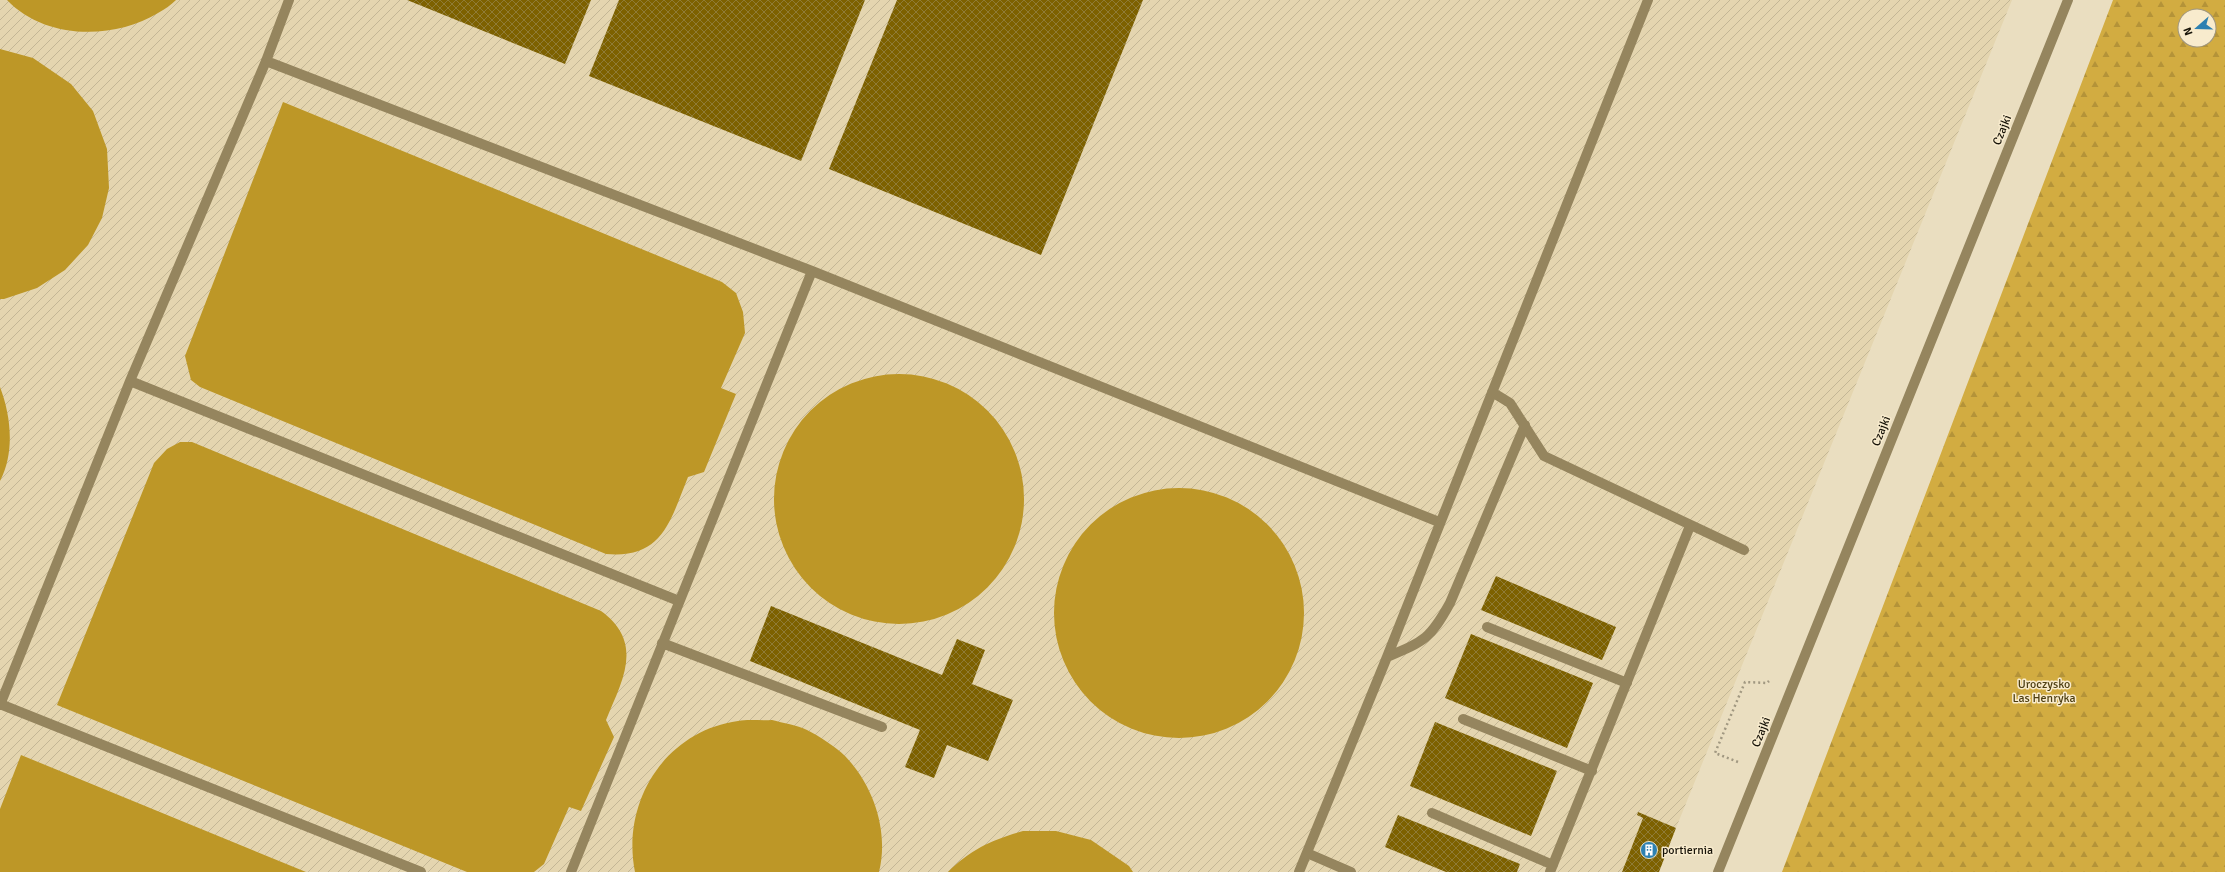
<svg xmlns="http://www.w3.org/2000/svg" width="2225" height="872" font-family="Signika,sans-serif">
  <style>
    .industrial { fill: url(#industrial-furrows) }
    .forest { fill: url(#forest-firs); fill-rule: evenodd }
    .water { fill: #bd9727 }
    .building { fill: url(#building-cross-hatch) }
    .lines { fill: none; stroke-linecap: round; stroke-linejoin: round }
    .path { stroke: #a19881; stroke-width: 2.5; stroke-dasharray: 2 3; stroke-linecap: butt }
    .lane { stroke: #95855e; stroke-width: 10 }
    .street { stroke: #95855e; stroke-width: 10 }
    .labels { text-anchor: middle; stroke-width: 3; stroke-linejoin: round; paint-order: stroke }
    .street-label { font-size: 12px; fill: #171308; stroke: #f8ebcd }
    .park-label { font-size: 12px; fill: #4d3e11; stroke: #f8ebcd }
    .poi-label { font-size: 12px; fill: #171308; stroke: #f8ebcd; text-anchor: start }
  </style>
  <defs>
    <pattern id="industrial-furrows" width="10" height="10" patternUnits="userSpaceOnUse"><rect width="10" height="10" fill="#e4d5af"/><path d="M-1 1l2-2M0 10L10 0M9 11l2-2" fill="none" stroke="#c3b695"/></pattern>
    <pattern id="forest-firs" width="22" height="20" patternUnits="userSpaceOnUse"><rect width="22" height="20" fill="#d2ac41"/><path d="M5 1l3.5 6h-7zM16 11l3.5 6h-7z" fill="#b49338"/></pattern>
    <pattern id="building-cross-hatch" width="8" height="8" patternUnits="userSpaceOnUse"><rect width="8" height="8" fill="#7d6100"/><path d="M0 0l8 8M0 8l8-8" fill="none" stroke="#8f7b36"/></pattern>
  </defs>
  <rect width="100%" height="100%" fill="#eadec0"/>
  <path class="industrial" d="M 0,0 L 2012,0 L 1676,828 L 1638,812 L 1637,815 L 1643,818 L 1622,872 L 0,872 Z"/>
  <path class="forest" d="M 2113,0 L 2225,0 L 2225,872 L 1782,872 ZM 2185,16 L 2209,16 L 2209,40 L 2185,40 Z"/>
  <path class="water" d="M 7,0 L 176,0 C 171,5 165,9 158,13 C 114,40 45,40 7,0 Z
    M 0,49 L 33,58 L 71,84 L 93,111 L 107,149 L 109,188 L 102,218 L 88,245 L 65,270 L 37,288 L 4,299 L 0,299 Z
    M 283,102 L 722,282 L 736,293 L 743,312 L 745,333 L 721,388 L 736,394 L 704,472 L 688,477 C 670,521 663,559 606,554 L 200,387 L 191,380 L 185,356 Z
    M774 499a125 125 0 1 1 250 0a125 125 0 1 1-250 0Z
    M 0,387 C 11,416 15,452 0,481 Z
    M 180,442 L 192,442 L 601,611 C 645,643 622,681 606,720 L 614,737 L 581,811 L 569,807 L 544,864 L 534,872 L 467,872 L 57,705 L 154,463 L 167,449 Z
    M1054 613a125 125 0 1 1 250 0a125 125 0 1 1-250 0Z
    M 772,720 C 783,723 797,725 807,730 C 819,736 836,747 845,756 C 874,786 889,832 879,872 L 635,872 C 621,802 665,731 738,721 C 749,719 761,721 772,720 Z
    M 21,755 L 306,872 L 0,872 L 0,809 Z
    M 1023,831 L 1056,831 L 1091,840 L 1129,866 L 1133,872 L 948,872 C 971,849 992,840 1023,831 Z"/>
  <path class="building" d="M 407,0 L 591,0 L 565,64 Z
    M 619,0 L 865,0 L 801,161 L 589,76 Z
    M 897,0 L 1143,0 L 1041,255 L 829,169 Z
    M 1496,576 L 1616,627 L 1602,660 L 1481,610 Z
    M 771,606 L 942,675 L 957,639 L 985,650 L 972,684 L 1013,700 L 988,761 L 947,745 L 934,778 L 905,767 L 920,730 L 750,661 Z
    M 1471,634 L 1593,683 L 1567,748 L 1445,698 Z
    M 1435,722 L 1557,771 L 1531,836 L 1410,786 Z
    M 1638,812 L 1676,828 L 1659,872 L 1622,872 L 1643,818 L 1637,815 Z
    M 1398,815 L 1520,864 L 1517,872 L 1446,872 L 1385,847 Z"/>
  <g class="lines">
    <path class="path" d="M 1738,762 L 1715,753 L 1745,682 L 1767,683 L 1769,681"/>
    <path class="lane" d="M 266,61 L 812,271 L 1439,522
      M 130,381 L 679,601
      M 1492,392 L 1510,403 L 1544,456 L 1744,550
      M 1487,627 L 1627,683
      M 662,643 L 882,727
      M 1387,657 C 1425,641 1430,639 1450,603 L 1525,425
      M 0,704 L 421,872
      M 0,705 L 130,381 L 266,61 L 289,0
      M 1463,719 L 1592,771
      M 1432,813 L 1553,865
      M 1307,853 L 1351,872
      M 571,872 L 812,271
      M 1299,872 L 1387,657 L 1648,0
      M 1550,872 L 1690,526"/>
    <path class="street" d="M 1718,872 L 2068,0"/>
  </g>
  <defs>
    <g id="building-disc" transform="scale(0.9)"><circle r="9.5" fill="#2e81b1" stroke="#f8ebcd"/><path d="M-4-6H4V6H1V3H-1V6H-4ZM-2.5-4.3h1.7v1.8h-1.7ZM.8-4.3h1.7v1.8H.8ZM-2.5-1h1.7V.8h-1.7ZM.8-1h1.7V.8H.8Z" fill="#fff"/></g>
  </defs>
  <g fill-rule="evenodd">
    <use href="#building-disc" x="1649" y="850"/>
  </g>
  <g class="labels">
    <g class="street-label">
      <text transform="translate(2002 130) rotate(-68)" y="4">Czajki</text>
      <text transform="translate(1881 431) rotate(-68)" y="4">Czajki</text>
      <text transform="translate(1761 732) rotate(-68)" y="4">Czajki</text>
    </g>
    <g class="park-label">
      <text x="2044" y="688">Uroczysko<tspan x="2044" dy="14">Las Henryka</tspan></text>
    </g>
    <g class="poi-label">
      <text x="1662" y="854">portiernia</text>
    </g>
  </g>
  <g transform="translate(2197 28) rotate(250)"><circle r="19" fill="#f8ebcd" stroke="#9e957e"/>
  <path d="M0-3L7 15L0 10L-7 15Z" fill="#2e81b1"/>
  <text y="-6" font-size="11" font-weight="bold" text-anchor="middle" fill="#171308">N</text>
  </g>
</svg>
